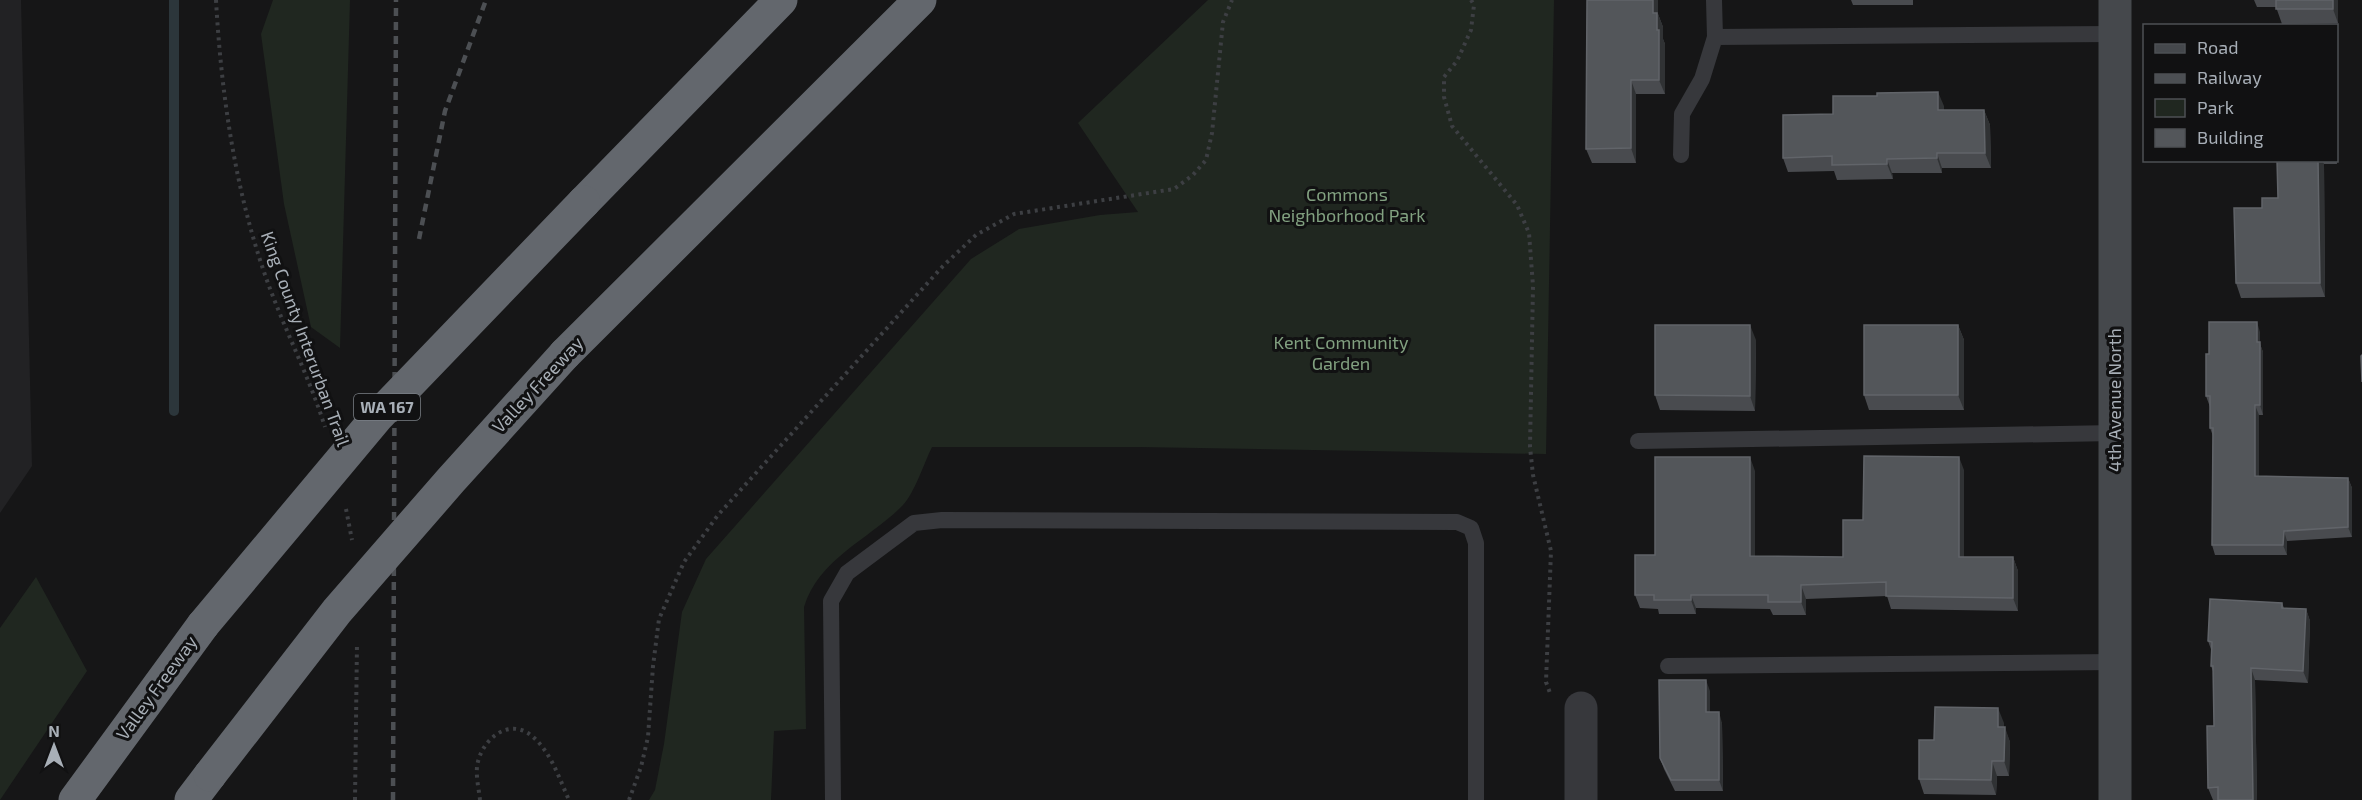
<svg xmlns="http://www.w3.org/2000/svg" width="2362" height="800" font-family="'Exo 2',sans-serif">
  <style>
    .built { fill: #222224 }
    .green { fill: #202720 }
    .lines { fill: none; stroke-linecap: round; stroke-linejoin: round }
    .stream { stroke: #2c363b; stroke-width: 10 }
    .path { stroke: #3d3f43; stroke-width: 4; stroke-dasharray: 3 4.5; stroke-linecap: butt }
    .lane { stroke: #37383c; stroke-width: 16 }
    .street { stroke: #37383c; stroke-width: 33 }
    .secondary { stroke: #45484c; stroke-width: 33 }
    .highway { stroke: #63676d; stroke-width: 33 }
    .rail { stroke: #4c4f53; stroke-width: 4.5; stroke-dasharray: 8 6; stroke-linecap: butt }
    .highway-bridge { stroke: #63676d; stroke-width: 33 }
    .wall { fill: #494b4f }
    .shaded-wall { fill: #303234 }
    .building { fill: #53565a; stroke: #616469; stroke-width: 1.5 }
    .labels { text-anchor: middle; stroke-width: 6; stroke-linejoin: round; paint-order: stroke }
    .shield { fill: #111112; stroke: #7b8086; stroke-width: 1.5 }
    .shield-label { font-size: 16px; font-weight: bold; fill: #a8afb7 }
    .park-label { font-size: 18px; fill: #82a180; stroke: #111112 }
    .street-label { font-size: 18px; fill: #a8afb7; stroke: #111112 }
  </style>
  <rect width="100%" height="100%" fill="#161617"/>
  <path class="built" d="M 0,0 L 21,0 L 32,466 L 0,513 Z"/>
  <path class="green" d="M 273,0 L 350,0 L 340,348 L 311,327 L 284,204 L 261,34 Z
    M 1208,0 L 1554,0 L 1546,454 L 1140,447 L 932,447 C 924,463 915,492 903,505 C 870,539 819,558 804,607 L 806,729 L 774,731 L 771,800 L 649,800 L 655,790 L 664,744 L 682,612 L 706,559 L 971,259 L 1019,229 L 1100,215 L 1138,212 L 1078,123 Z
    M 36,577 L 87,671 L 0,800 L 0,628 Z"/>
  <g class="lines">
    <path class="stream" d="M 174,0 L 174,411"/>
    <path class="path" d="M 216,0 C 221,90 234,183 263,269 C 281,323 308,373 325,427
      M 1471,0 L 1474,5 L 1471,30 L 1457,61 L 1444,77 L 1444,97 L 1452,126 L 1517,205 L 1529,233 L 1533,286 L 1530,447 L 1533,475 L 1551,551 L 1546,682 L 1550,693
      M 346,509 L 352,540
      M 355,800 L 357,643
      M 480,800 C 479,790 476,778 477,767 C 480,741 508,716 532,736 C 551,752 559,778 569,800
      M 629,800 L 641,767 L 648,737 L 653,666 L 659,619 L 684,562 L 718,515 L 943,266 L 976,235 L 1014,214 L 1174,189 L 1193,175 L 1206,160 L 1212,133 L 1223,22 L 1232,0"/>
    <path class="lane" d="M 1714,0 L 1715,37 L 2115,34
      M 1681,155 L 1682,114 L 1702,79 L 1715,37
      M 1638,441 L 2115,433
      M 1668,666 L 2115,662
      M 833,800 L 831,601 L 847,573 L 914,523 L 942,520 L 1457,522 L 1471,528 L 1476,543 L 1476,800"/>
    <path class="street" d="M 1581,708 L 1581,800"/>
    <path class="secondary" d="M 2115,0 L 2115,800"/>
    <path class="highway" d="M 584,202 L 781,0
      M 565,354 L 920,0
      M 75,800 L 203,625
      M 191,800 L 210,775"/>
    <path class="rail" d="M 419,239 L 445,111 L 486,0
      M 393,800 L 396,0"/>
    <path class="highway-bridge" d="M 203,625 L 378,416 L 584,202
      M 210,775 L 337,611 L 451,480 L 565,354"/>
  </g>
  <path class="wall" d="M 1658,0 L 1658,14 L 1663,27 L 1663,39 L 1665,44 L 1665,94 L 1636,94 L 1636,163 L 1592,163 L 1586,149 Z
    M 1851,0 L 1913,0 L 1913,5 L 1853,5 Z
    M 2254,0 L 2338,0 L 2338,23 L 2282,24 L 2276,7 L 2257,7 Z
    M 1944,106 L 1944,110 L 1984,110 L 1990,125 L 1991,168 L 1942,168 L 1942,173 L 1892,173 L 1893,179 L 1837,180 L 1834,171 L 1788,172 L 1783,158 L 1833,114 Z
    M 2337,124 L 2337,164 L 2324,164 L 2325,297 L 2241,298 L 2236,283 L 2262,208 L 2278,198 L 2277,160 L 2337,160 Z
    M 1958,325 L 1964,340 L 1964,410 L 1869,410 L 1864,395 Z
    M 2260,332 L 2260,344 L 2263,352 L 2263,415 L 2259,415 L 2259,476 L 2348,478 L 2352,488 L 2352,537 L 2287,541 L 2287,555 L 2215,555 L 2212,545 L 2213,436 L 2210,428 L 2210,407 L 2206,396 L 2209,354 Z
    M 1756,340 L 1755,411 L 1660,410 L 1655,395 Z
    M 1964,470 L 1964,557 L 2013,557 L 2018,571 L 2018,611 L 1891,609 L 1887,596 L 1806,599 L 1806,615 L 1773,615 L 1770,609 L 1696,608 L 1696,614 L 1659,614 L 1658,609 L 1640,608 L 1635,595 L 1655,555 L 1755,471 L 1755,556 L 1843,557 L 1863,520 Z
    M 2282,603 L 2284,608 L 2306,609 L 2310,621 L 2308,683 L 2255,680 L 2257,800 L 2213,800 L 2208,788 L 2214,726 L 2213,671 L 2211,666 L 2212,652 L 2208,641 Z
    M 1710,691 L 1710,712 L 1722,723 L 1723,791 L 1675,791 L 1664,769 L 1660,758 Z
    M 2004,723 L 2004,727 L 2010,742 L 2009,776 L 1997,776 L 1996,795 L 1924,794 L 1919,779 L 1934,740 Z"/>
  <path class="shaded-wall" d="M 1653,0 L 1658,0 L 1658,14 L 1663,27 L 1663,39 L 1665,44 L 1665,94 L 1659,80 L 1653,13 Z
    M 2333,0 L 2338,0 L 2338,23 L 2333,9 Z
    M 1631,80 L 1636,94 L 1636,163 L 1631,148 Z
    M 1938,92 L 1944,106 L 1944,125 L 1938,110 Z
    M 1984,110 L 1990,125 L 1991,168 L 1985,153 Z
    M 2337,124 L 2337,164 L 2336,160 Z
    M 1937,153 L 1942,168 L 1942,173 L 1937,158 Z
    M 1887,159 L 1892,173 L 1893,179 L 1887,164 Z
    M 2318,160 L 2322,160 L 2324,164 L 2325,297 L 2320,283 Z
    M 2257,322 L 2260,332 L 2260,344 L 2263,352 L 2263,415 L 2260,405 L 2257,342 Z
    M 1750,325 L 1756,340 L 1755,411 L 1750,396 Z
    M 1958,325 L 1964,340 L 1964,410 L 1958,395 Z
    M 2255,405 L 2259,415 L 2259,486 L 2255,476 Z
    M 1750,457 L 1755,471 L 1755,570 L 1750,556 Z
    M 1959,457 L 1964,470 L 1964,571 L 1959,557 Z
    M 2348,478 L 2352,488 L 2352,537 L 2348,527 Z
    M 2284,531 L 2287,541 L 2287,555 L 2283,545 Z
    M 2013,557 L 2018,571 L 2018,611 L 2013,598 Z
    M 1801,585 L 1806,599 L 1806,615 L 1801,602 Z
    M 1691,595 L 1696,608 L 1696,614 L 1691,600 Z
    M 2306,609 L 2310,621 L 2308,683 L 2303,671 Z
    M 2251,668 L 2255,680 L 2257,800 L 2253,800 Z
    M 1706,680 L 1710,691 L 1710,723 L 1706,712 Z
    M 1998,708 L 2004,723 L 2004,742 L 1998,727 Z
    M 1719,712 L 1722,723 L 1723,791 L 1719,780 Z
    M 2005,727 L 2010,742 L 2009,776 L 2004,761 Z
    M 1992,761 L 1997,776 L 1996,795 L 1991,780 Z"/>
  <path class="building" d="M 1587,0 L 1653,0 L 1653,13 L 1657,13 L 1657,30 L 1659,30 L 1659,80 L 1631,80 L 1631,148 L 1586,149 Z
    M 2276,0 L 2333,0 L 2333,9 L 2276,9 Z
    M 1938,92 L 1938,110 L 1984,110 L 1985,153 L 1937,153 L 1937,158 L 1887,159 L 1887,164 L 1832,165 L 1832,156 L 1783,158 L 1783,115 L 1833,114 L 1833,96 L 1877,96 L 1877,93 Z
    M 2277,160 L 2318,160 L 2320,283 L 2236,283 L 2234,208 L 2262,208 L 2262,198 L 2278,198 Z
    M 2209,322 L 2257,322 L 2257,342 L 2260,342 L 2260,405 L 2255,405 L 2255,476 L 2348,478 L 2348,527 L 2284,531 L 2283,545 L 2212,545 L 2213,428 L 2210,428 L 2210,396 L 2206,396 L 2206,354 L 2209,354 Z
    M 1655,325 L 1750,325 L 1750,396 L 1655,395 Z
    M 1864,325 L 1958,325 L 1958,395 L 1864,395 Z
    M 2362,355 L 2362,382 L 2361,356 Z
    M 1864,456 L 1959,457 L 1959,557 L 2013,557 L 2013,598 L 1886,596 L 1886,582 L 1801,585 L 1801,602 L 1768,602 L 1768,595 L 1691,595 L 1691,600 L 1654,600 L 1654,595 L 1635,595 L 1635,555 L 1655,555 L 1655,457 L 1750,457 L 1750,556 L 1843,557 L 1843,520 L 1863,520 Z
    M 2210,599 L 2282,603 L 2282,608 L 2306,609 L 2303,671 L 2251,668 L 2253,800 L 2218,800 L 2218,787 L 2208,788 L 2207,726 L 2214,726 L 2213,666 L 2211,666 L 2212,642 L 2208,641 Z
    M 1659,680 L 1706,680 L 1706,712 L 1719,712 L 1719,780 L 1671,780 L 1660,758 Z
    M 1935,707 L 1998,708 L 1998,727 L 2005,727 L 2004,761 L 1992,761 L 1991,780 L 1919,779 L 1919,740 L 1934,740 Z"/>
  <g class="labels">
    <rect class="shield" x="354" y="394" width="66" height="26" rx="4.5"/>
    <g class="shield-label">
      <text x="387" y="413">WA 167</text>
    </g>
    <g class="park-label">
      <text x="1347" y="201">Commons<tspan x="1347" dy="21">Neighborhood Park</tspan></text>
      <text x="1341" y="349">Kent Community<tspan x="1341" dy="21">Garden</tspan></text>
    </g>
    <g class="street-label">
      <text transform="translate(305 339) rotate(70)" y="6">King County Interurban Trail</text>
      <text transform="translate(538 385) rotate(-47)" y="6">Valley Freeway</text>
      <text transform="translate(2115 400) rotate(-90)" y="6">4th Avenue North</text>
      <text transform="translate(157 688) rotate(-54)" y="6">Valley Freeway</text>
    </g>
  </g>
  <rect x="2143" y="24" width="195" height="138" fill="#111112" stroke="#4d5054" stroke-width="1.5"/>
  <rect x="2155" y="44" width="30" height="9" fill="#45484c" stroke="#4d5054" stroke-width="1.5"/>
  <text x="2197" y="54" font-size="18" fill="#a8afb7">Road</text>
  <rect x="2155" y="74" width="30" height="9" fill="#4c4f53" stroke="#4d5054" stroke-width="1.5"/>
  <text x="2197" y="84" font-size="18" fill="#a8afb7">Railway</text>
  <rect x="2155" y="99" width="30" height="18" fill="#202720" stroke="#4d5054" stroke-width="1.5"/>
  <text x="2197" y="114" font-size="18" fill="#a8afb7">Park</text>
  <rect x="2155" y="129" width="30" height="18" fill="#53565a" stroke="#4d5054" stroke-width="1.5"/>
  <text x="2197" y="144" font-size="18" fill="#a8afb7">Building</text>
  <g transform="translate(54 746)" stroke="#111112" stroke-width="4.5" paint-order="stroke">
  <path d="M0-4.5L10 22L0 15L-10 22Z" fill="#a8afb7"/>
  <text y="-9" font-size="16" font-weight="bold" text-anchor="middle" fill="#a8afb7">N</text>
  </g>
</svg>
